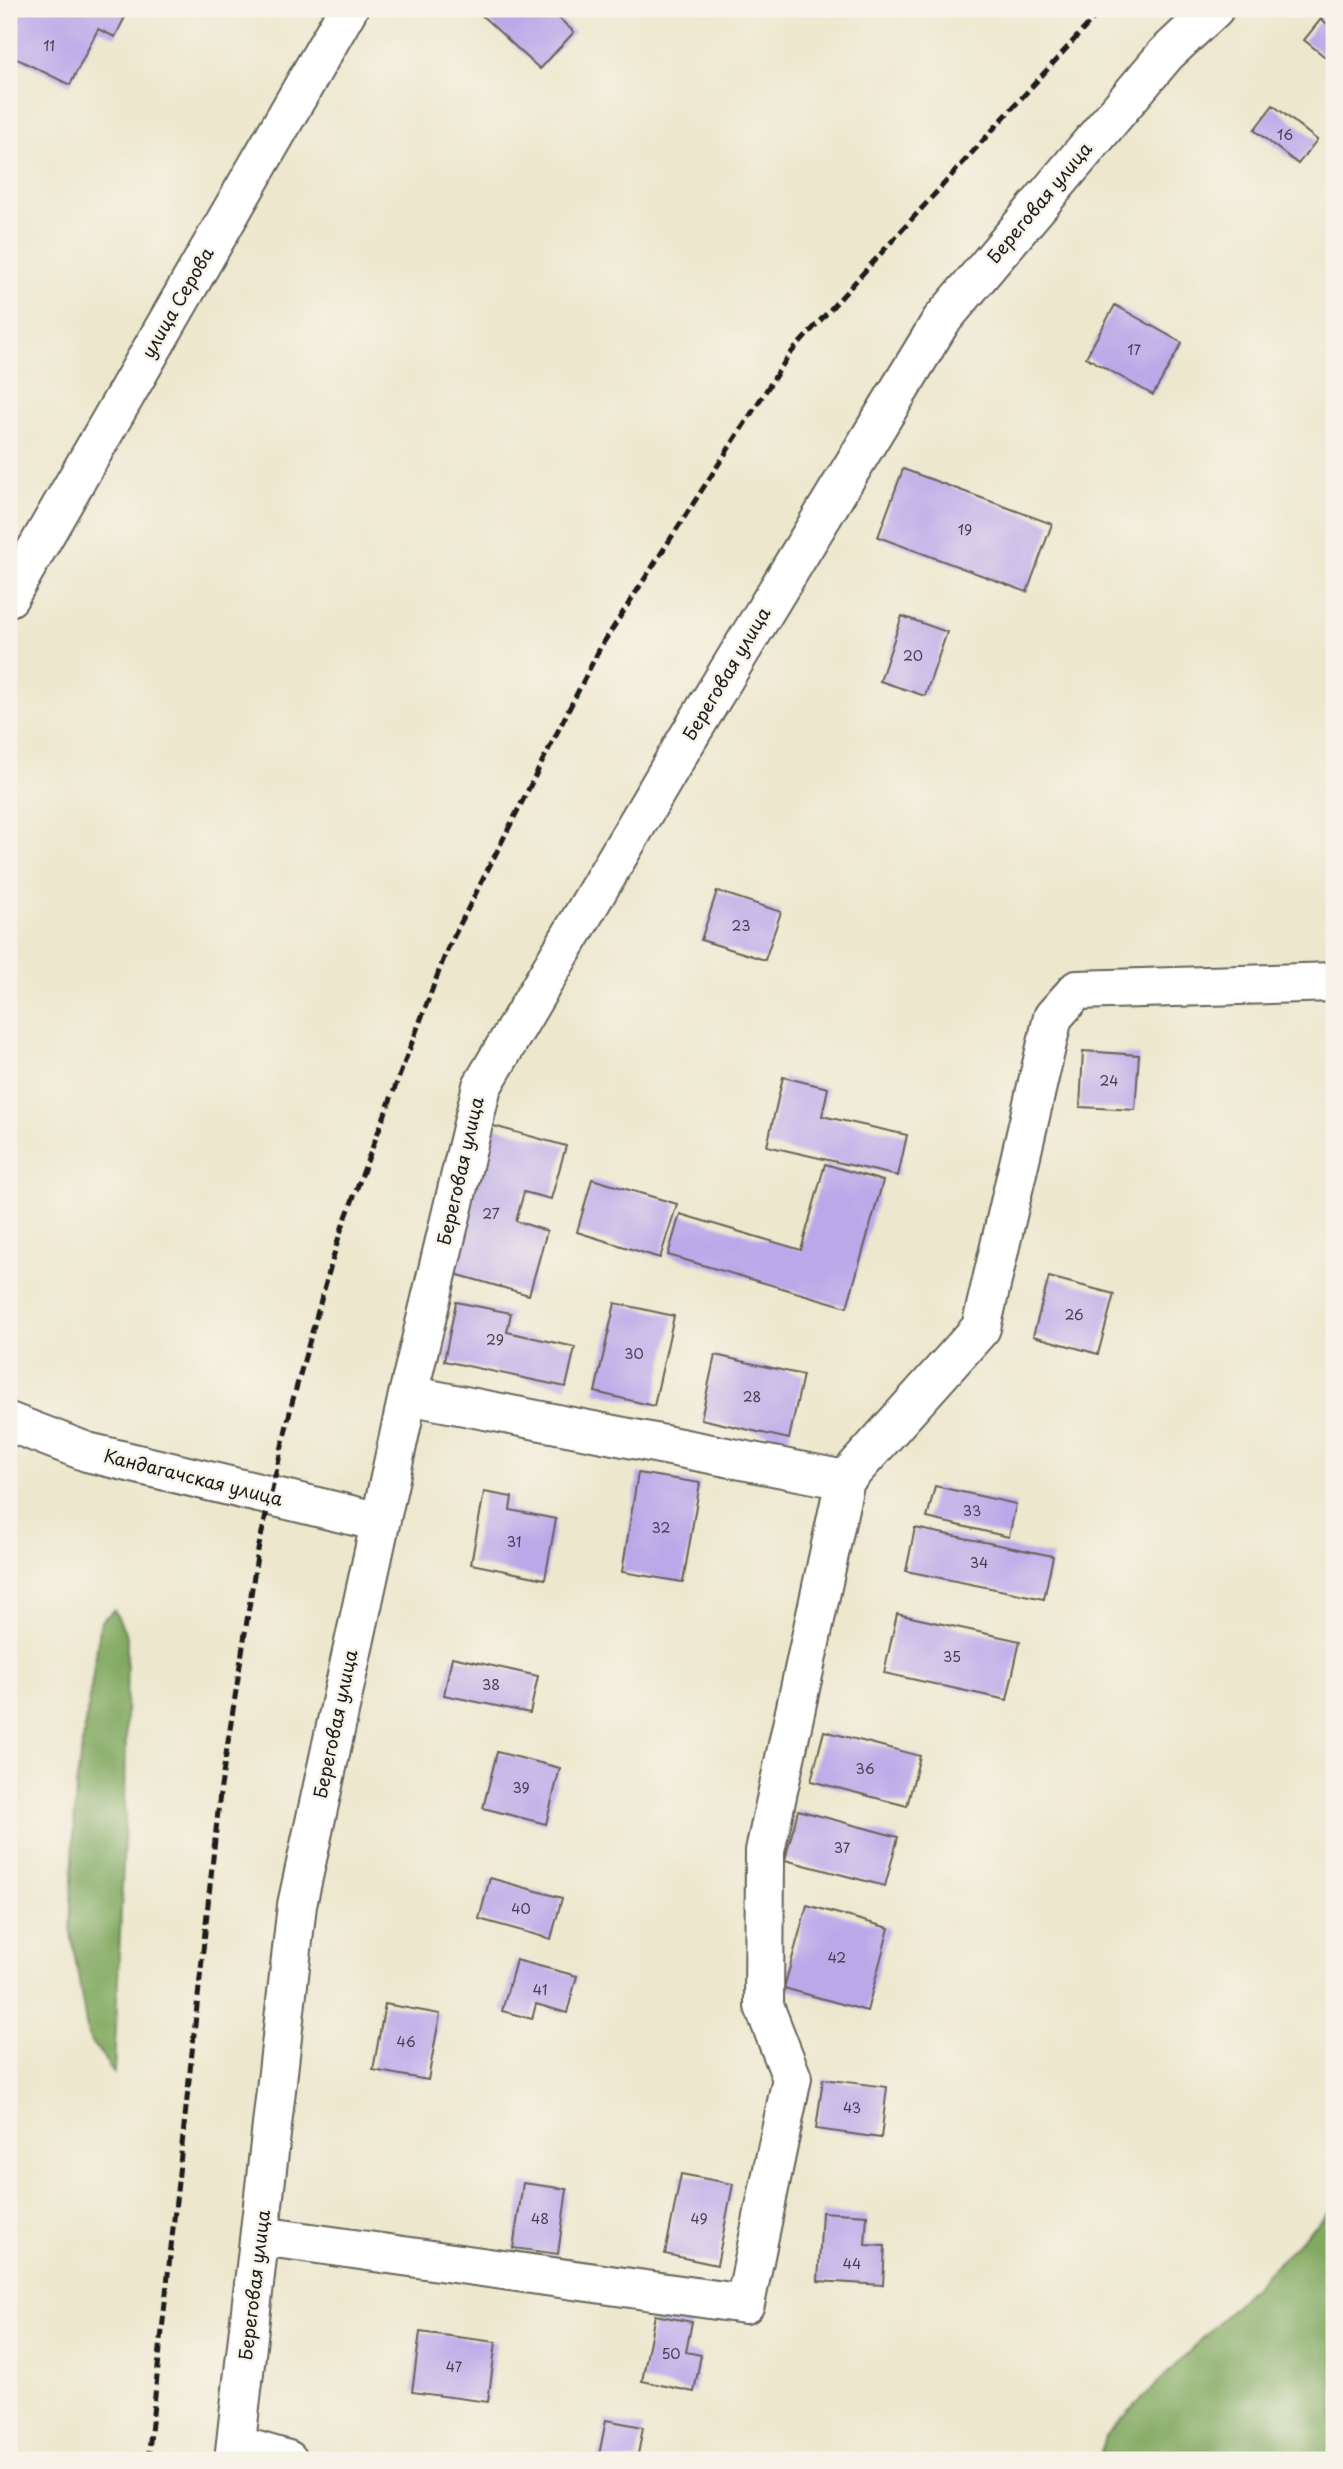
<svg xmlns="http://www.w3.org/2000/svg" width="1343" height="2469" font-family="'Playpen Sans',sans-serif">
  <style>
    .forest { fill: #81a960; stroke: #4e623e; stroke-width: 2 }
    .building { fill: #baa8e9 }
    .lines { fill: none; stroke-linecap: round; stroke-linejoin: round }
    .minor-casing { stroke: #65635a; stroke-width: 42 }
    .minor { stroke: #fff; stroke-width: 38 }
    .rail { stroke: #1c1c1c; stroke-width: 5; stroke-dasharray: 10 5; stroke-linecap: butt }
    .labels { text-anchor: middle; stroke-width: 5; stroke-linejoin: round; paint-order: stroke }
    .number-label { font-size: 14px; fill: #443f4f }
    .street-label { font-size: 18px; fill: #1c1c1c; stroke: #f7f3e8 }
  </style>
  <rect width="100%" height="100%" fill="#f7f3e8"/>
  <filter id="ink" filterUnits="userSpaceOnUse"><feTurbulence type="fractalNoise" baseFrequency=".0143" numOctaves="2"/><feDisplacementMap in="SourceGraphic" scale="14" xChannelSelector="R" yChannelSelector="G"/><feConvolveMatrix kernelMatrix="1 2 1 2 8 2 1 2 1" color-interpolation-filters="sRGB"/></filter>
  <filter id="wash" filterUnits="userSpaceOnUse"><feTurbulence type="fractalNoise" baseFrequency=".00686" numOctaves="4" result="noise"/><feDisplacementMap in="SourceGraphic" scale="28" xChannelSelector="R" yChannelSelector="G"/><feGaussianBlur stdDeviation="1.57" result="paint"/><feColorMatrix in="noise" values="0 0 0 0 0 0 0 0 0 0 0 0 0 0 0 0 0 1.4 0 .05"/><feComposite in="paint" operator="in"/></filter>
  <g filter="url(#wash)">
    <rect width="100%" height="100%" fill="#ede7cd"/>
    <path class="forest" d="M 9,1504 L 14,1554 L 9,1563 Z
      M 114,1610 L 127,1636 L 125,1816 L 114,2073 L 88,2036 L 70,1927 L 76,1786 L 101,1621 Z
      M 1334,2206 L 1334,2460 L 1099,2460 L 1105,2436 Z"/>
    <g id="blocks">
      <path class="building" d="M 9,9 L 129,9 L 115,37 L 98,29 L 70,85 L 9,55 Z
        M 482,9 L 549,9 L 574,32 L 540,69 L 479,13 Z
        M 1321,19 L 1334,29 L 1334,64 L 1304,40 Z
        M 1273,105 L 1317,140 L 1298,164 L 1254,130 Z
        M 1115,305 L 1182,343 L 1153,395 L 1086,357 Z
        M 903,469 L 1052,524 L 1027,592 L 878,537 Z
        M 902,616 L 947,632 L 925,696 L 880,681 Z
        M 717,891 L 781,912 L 765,960 L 701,940 Z
        M 1083,1051 L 1139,1055 L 1135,1110 L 1080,1107 Z
        M 783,1077 L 828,1088 L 822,1116 L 907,1135 L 898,1176 L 767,1146 Z
        M 490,1125 L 566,1146 L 551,1199 L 524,1192 L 516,1221 L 547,1231 L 529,1295 L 448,1272 Z
        M 825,1164 L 883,1181 L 847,1307 L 668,1255 L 680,1214 L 801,1250 Z
        M 592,1179 L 677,1204 L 660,1258 L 577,1232 Z
        M 1049,1277 L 1114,1294 L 1098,1354 L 1033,1336 Z
        M 456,1302 L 511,1313 L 507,1332 L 575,1347 L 566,1387 L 444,1361 Z
        M 615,1303 L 674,1316 L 654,1406 L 595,1392 Z
        M 715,1355 L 803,1375 L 789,1439 L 701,1419 Z
        M 638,1473 L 700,1483 L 683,1582 L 622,1572 Z
        M 935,1486 L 1016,1504 L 1009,1537 L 927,1518 Z
        M 484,1492 L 512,1497 L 510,1510 L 556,1519 L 545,1579 L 471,1564 Z
        M 915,1528 L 1053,1556 L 1044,1599 L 906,1571 Z
        M 897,1614 L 1020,1641 L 1007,1700 L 884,1673 Z
        M 452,1657 L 538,1676 L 530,1713 L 444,1695 Z
        M 824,1731 L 920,1756 L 907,1806 L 811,1781 Z
        M 497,1752 L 560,1768 L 546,1824 L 483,1808 Z
        M 798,1810 L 898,1837 L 885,1886 L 785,1860 Z
        M 490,1878 L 562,1898 L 551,1939 L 479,1919 Z
        M 807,1905 L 889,1928 L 867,2011 L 784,1988 Z
        M 516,1960 L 577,1976 L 567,2013 L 536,2004 L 532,2019 L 502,2011 Z
        M 385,2004 L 440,2014 L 428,2080 L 373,2070 Z
        M 823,2079 L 887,2087 L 881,2138 L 816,2129 Z
        M 681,2174 L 733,2184 L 717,2265 L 665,2254 Z
        M 523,2183 L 567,2189 L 558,2254 L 513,2248 Z
        M 822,2212 L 867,2215 L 865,2245 L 885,2246 L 883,2285 L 818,2281 Z
        M 655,2315 L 692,2322 L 686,2352 L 701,2355 L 694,2392 L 642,2381 Z
        M 420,2332 L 496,2342 L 488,2402 L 412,2392 Z
        M 606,2420 L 643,2427 L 637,2460 L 598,2460 Z"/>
    </g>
  </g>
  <g filter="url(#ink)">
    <use href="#blocks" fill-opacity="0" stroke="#65635a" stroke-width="2"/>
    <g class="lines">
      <g class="minor-casing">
        <path id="minor" d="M 9,597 L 348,9
          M 408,1395 L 845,1480
          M 9,1422 L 87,1452 L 380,1522
          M 261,2236 L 745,2304 L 792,2078 L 764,2006 L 765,1851 L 845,1480 L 981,1328 L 1053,1017 L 1077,990 L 1334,982
          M 236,2445 L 288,2460
          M 234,2460 L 297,1905 L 408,1395 L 482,1086 L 683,746 L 941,321 L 1166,54 L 1214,9"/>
      </g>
      <use href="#minor" class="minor"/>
      <path class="rail" d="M 148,2460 L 220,1793 L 258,1550 L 292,1403 L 340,1233 L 447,950 L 600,648 L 789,355 L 1102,9"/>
    </g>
  </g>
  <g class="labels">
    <g class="number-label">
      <text x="49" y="51">11</text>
      <text x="1285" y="140">16</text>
      <text x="1134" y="355">17</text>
      <text x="965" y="535">19</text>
      <text x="913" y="661">20</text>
      <text x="741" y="931">23</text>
      <text x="1109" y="1086">24</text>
      <text x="491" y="1219">27</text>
      <text x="1074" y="1320">26</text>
      <text x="495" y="1345">29</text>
      <text x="634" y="1359">30</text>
      <text x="752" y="1402">28</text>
      <text x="972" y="1516">33</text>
      <text x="661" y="1533">32</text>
      <text x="514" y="1547">31</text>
      <text x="979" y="1568">34</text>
      <text x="952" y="1662">35</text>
      <text x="491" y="1690">38</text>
      <text x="865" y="1774">36</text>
      <text x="521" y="1793">39</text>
      <text x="842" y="1853">37</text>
      <text x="521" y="1914">40</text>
      <text x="837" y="1963">42</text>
      <text x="540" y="1995">41</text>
      <text x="406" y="2047">46</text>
      <text x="852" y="2113">43</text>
      <text x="540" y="2224">48</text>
      <text x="699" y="2224">49</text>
      <text x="852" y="2269">44</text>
      <text x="671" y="2359">50</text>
      <text x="454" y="2372">47</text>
    </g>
    <g class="street-label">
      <text transform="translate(1040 203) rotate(-50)" y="6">Береговая улица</text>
      <text transform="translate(178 303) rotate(-60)" y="6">улица Серова</text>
      <text transform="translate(727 674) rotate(-59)" y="6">Береговая улица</text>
      <text transform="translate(461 1171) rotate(-77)" y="6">Береговая улица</text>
      <text transform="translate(193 1478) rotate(14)" y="6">Кандагачская улица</text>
      <text transform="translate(336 1724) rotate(-78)" y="6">Береговая улица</text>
      <text transform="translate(255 2285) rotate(-83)" y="6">Береговая улица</text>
    </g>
  </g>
  <rect width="1343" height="2469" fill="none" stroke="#f7f3e8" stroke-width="35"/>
</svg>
